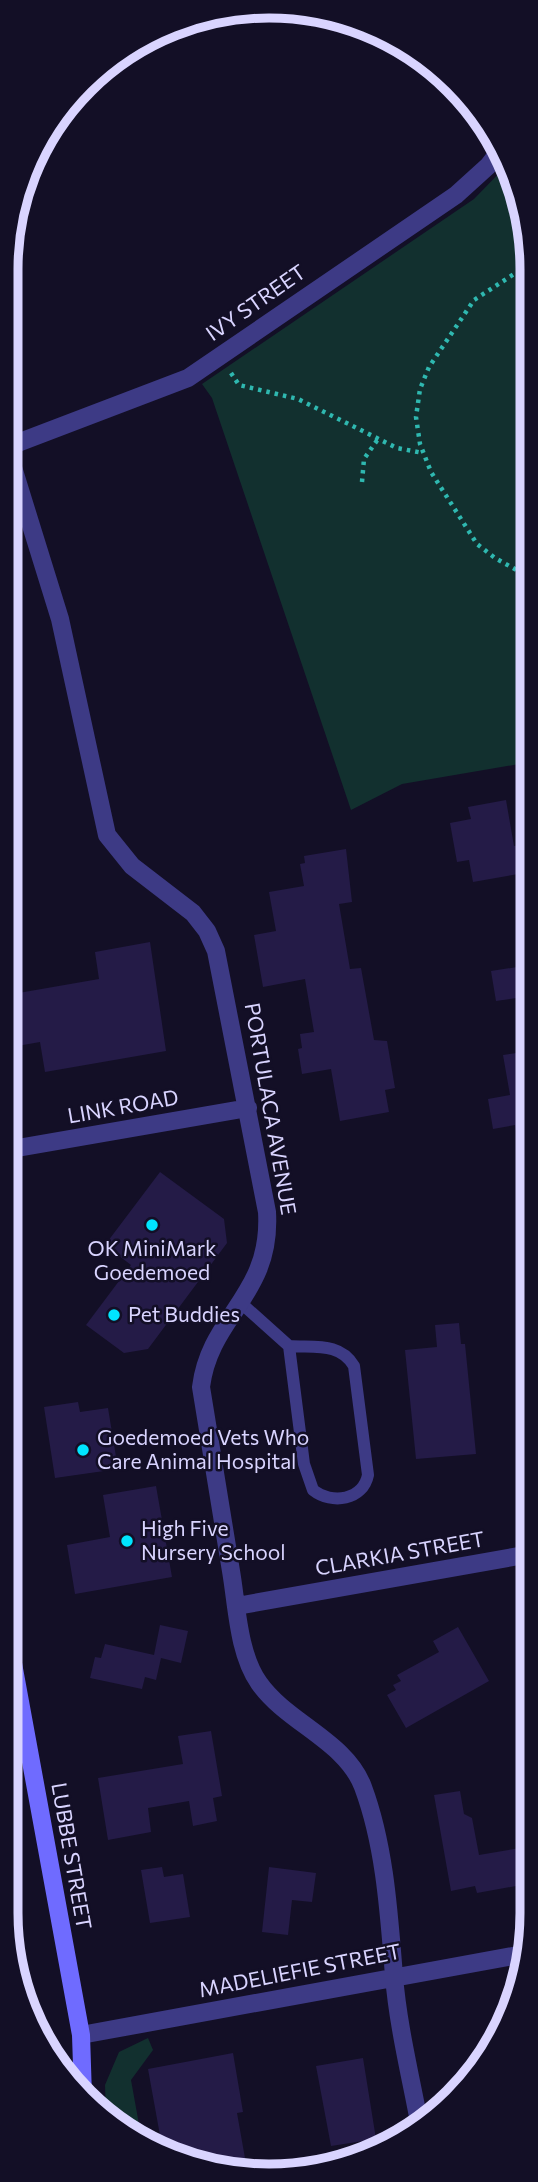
<svg xmlns="http://www.w3.org/2000/svg" width="538" height="2182" font-family="Commissioner,sans-serif">
  <style>
    .green { fill: #12302f }
    .building { fill: #241b47 }
    .lines { fill: none; stroke-linecap: round; stroke-linejoin: round }
    .path { stroke: #2fb8b0; stroke-width: 4.5; stroke-dasharray: 3.5 5; stroke-linecap: butt }
    .lane { stroke: #3d3a85; stroke-width: 12 }
    .street { stroke: #3d3a85; stroke-width: 18 }
    .secondary { stroke: #6f6bff; stroke-width: 18 }
    .poi-dot { fill: #00e5ff; stroke: #130f26; stroke-width: 2.5 }
    .labels { text-anchor: middle; stroke-width: 5; stroke-linejoin: round; paint-order: stroke }
    .street-label { font-size: 21px; fill: #d9d4ff; stroke: #130f26 }
    .poi-label { font-size: 21px; fill: #d9d4ff; stroke: #130f26; text-anchor: start }
    .rim { fill: none; stroke: #d9d4ff; stroke-width: 9 }
  </style>
  <rect width="100%" height="100%" fill="#130f26"/>
  <path class="green" d="M 509,163 L 531,235 L 531,762 L 402,784 L 351,810 L 212,398 L 202,384 L 474,199 Z
    M 148,2038 L 153,2050 L 131,2080 L 142,2141 L 106,2114 L 105,2085 L 119,2052 Z"/>
  <path class="building" d="M 506,800 L 514,846 L 530,843 L 530,872 L 473,882 L 469,860 L 457,862 L 450,823 L 471,819 L 468,807 Z
    M 346,849 L 352,902 L 339,904 L 350,969 L 361,968 L 374,1040 L 387,1041 L 395,1088 L 385,1090 L 389,1112 L 340,1121 L 331,1069 L 302,1074 L 298,1049 L 302,1048 L 300,1034 L 314,1032 L 305,979 L 263,987 L 254,935 L 276,931 L 269,892 L 304,886 L 300,864 L 305,863 L 304,856 Z
    M 150,942 L 166,1051 L 45,1072 L 40,1042 L 6,1048 L 7,995 L 99,979 L 95,952 Z
    M 530,965 L 530,996 L 496,1001 L 491,971 Z
    M 530,1051 L 530,1144 L 518,1145 L 515,1125 L 493,1129 L 488,1099 L 510,1095 L 503,1055 Z
    M 160,1172 L 224,1219 L 227,1243 L 148,1349 L 124,1353 L 86,1325 L 131,1265 L 105,1245 Z
    M 459,1323 L 461,1344 L 465,1344 L 476,1454 L 416,1459 L 405,1350 L 437,1347 L 435,1325 Z
    M 78,1402 L 80,1412 L 108,1408 L 118,1469 L 55,1478 L 44,1407 Z
    M 156,1486 L 172,1577 L 75,1594 L 67,1545 L 110,1537 L 103,1495 Z
    M 160,1625 L 188,1631 L 181,1663 L 161,1658 L 156,1680 L 145,1677 L 142,1689 L 90,1678 L 95,1657 L 101,1658 L 105,1644 L 154,1655 Z
    M 458,1627 L 489,1681 L 406,1728 L 387,1695 L 396,1690 L 393,1685 L 401,1681 L 397,1675 L 439,1652 L 433,1641 Z
    M 211,1731 L 222,1796 L 213,1798 L 217,1821 L 193,1826 L 189,1801 L 148,1808 L 151,1832 L 108,1840 L 98,1778 L 183,1764 L 178,1736 Z
    M 460,1791 L 464,1814 L 472,1818 L 479,1855 L 520,1848 L 527,1884 L 477,1893 L 475,1886 L 451,1891 L 434,1795 Z
    M 162,1867 L 164,1877 L 183,1874 L 190,1917 L 150,1923 L 141,1870 Z
    M 269,1867 L 316,1873 L 312,1902 L 292,1900 L 288,1935 L 262,1932 Z
    M 233,2053 L 243,2112 L 237,2113 L 248,2175 L 163,2152 L 148,2069 Z
    M 363,2058 L 376,2139 L 331,2146 L 316,2066 Z"/>
  <g class="lines">
    <path class="path" d="M 231,373 L 239,385 L 298,399 L 397,448 L 423,453
      M 362,482 L 364,459 L 378,439
      M 531,578 L 495,558 L 477,544 L 431,472 L 420,444 L 416,417 L 420,389 L 429,367 L 474,300 L 531,263"/>
    <path class="lane" d="M 241,1303 L 289,1346 L 304,1464 L 313,1490 C 332,1505 363,1500 368,1475 L 354,1366 C 340,1342 314,1348 289,1346"/>
    <path class="street" d="M 7,447 L 188,378 L 456,195 L 488,166 L 502,148
      M 7,448 L 60,619 L 107,835 L 132,866 L 193,913 L 207,931 L 216,951 L 267,1212 C 272,1296 210,1315 201,1387 C 211,1448 221,1510 231,1571 C 237,1606 238,1653 259,1683 C 287,1723 346,1741 363,1787 C 385,1846 389,1914 394,1976 C 398,2026 411,2078 420,2127
      M 6,1150 L 248,1108
      M 237,1606 L 530,1554
      M 81,2035 L 529,1953"/>
    <path class="secondary" d="M 6,1625 L 81,2035 L 83,2096"/>
  </g>
  <g class="poi-dot">
    <circle cx="152" cy="1225" r="7"/>
    <circle cx="114" cy="1315" r="7"/>
    <circle cx="83" cy="1450" r="7"/>
    <circle cx="127" cy="1541" r="7"/>
  </g>
  <g class="labels">
    <g class="street-label">
      <text transform="translate(256 303) rotate(-35)" y="7">IVY STREET</text>
      <text transform="translate(123 1107) rotate(-10)" y="7">LINK ROAD</text>
      <text transform="translate(270 1109) rotate(80)" y="7">PORTULACA AVENUE</text>
      <text transform="translate(400 1554) rotate(-10)" y="7">CLARKIA STREET</text>
      <text transform="translate(71 1856) rotate(80)" y="7">LUBBE STREET</text>
      <text transform="translate(300 1971) rotate(-11)" y="7">MADELIEFIE STREET</text>
    </g>
    <g class="poi-label">
      <text x="152" y="1256" text-anchor="middle">OK MiniMark<tspan x="152" dy="24">Goedemoed</tspan></text>
      <text x="128" y="1322">Pet Buddies</text>
      <text x="97" y="1445">Goedemoed Vets Who<tspan x="97" dy="24">Care Animal Hospital</tspan></text>
      <text x="141" y="1536">High Five<tspan x="141" dy="24">Nursery School</tspan></text>
    </g>
  </g>
  <path d="M0 0H538V2182H0ZM269 18H269A251 251 0 0 1 520 269V1913A251 251 0 0 1 269 2164H269A251 251 0 0 1 18 1913V269A251 251 0 0 1 269 18Z" fill="#130f26" fill-rule="evenodd"/>
  <path class="rim" d="M269 18H269A251 251 0 0 1 520 269V1913A251 251 0 0 1 269 2164H269A251 251 0 0 1 18 1913V269A251 251 0 0 1 269 18Z"/>
</svg>
